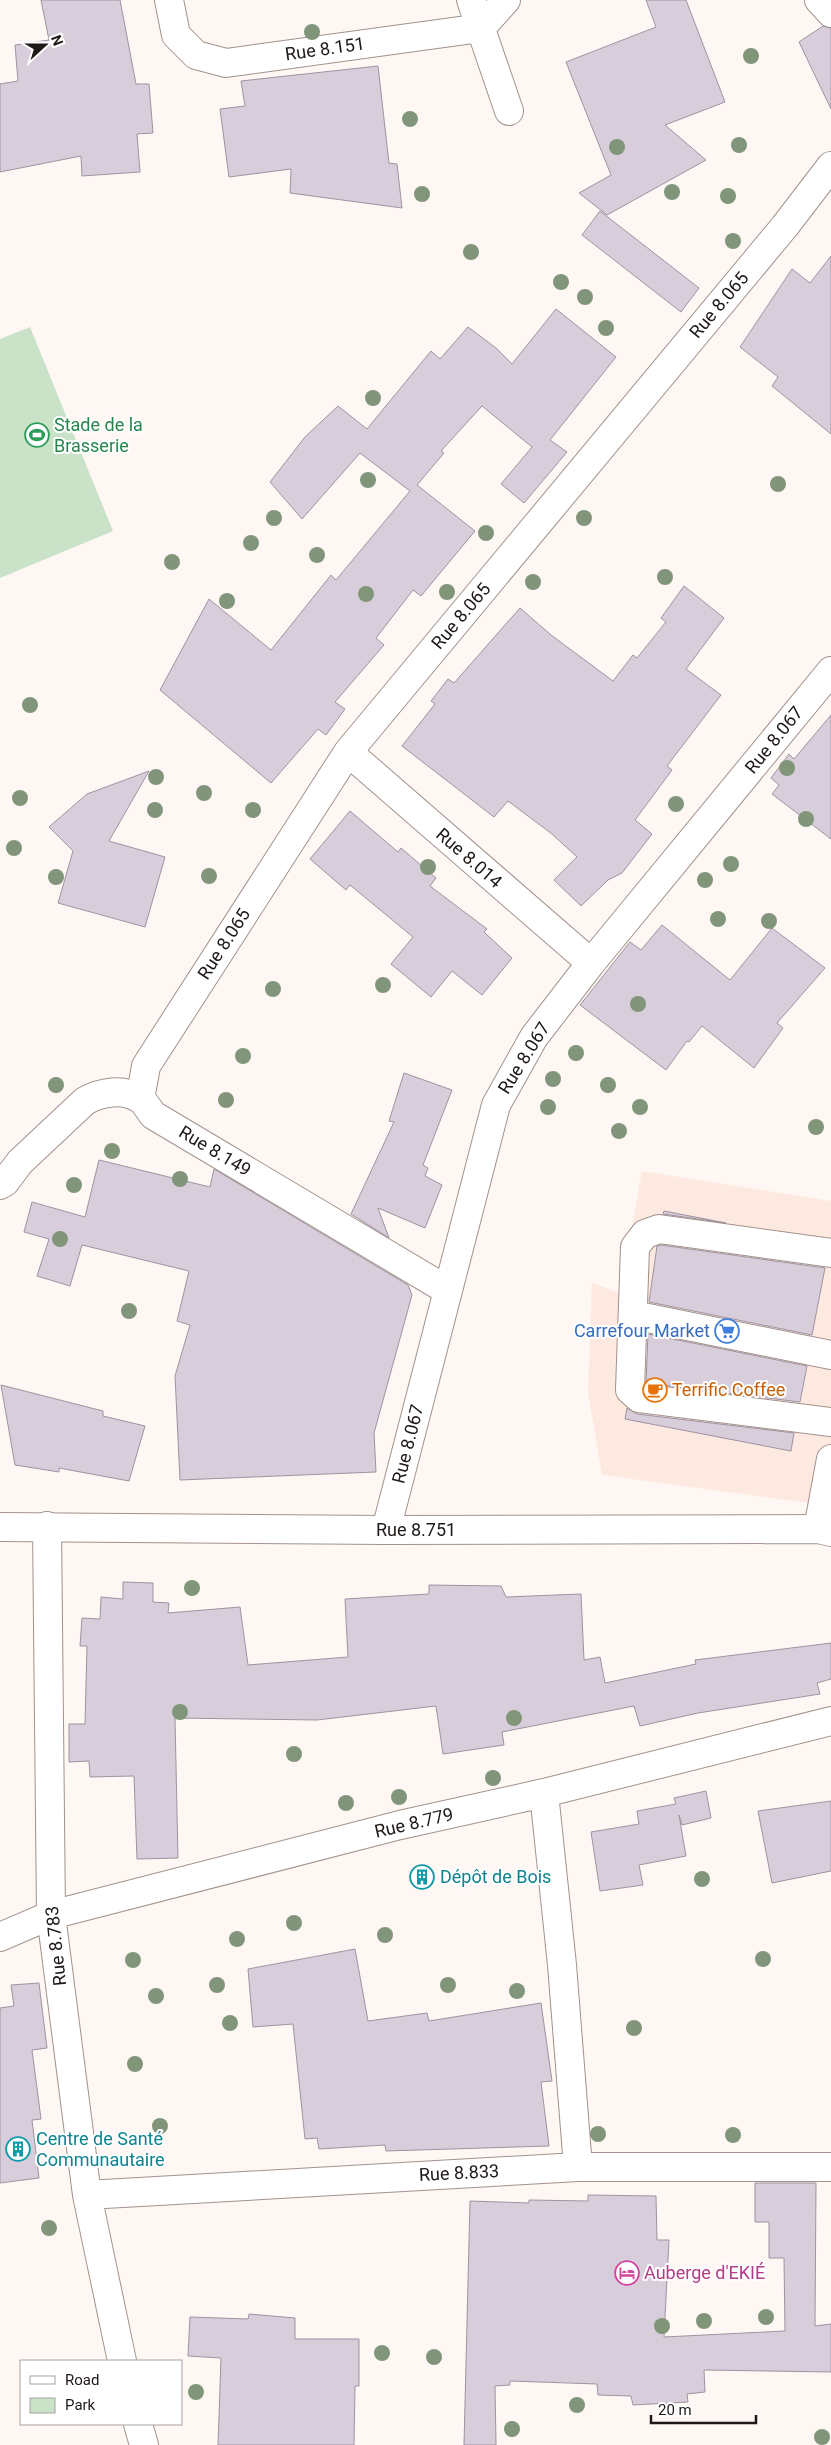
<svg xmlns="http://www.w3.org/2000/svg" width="831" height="2445" font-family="Roboto,sans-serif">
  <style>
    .built { fill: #fde9e0 }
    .green { fill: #cae2c7 }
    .building { fill: #d8cdda; stroke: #9e93a0 }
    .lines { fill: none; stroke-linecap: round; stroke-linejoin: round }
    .minor-casing { stroke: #a2928b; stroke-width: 30 }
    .major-casing { stroke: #a2928b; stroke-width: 30 }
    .minor { stroke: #fff; stroke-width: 28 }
    .major { stroke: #fff; stroke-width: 28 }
    .tree { fill: #81957a }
    .labels { text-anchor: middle; stroke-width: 4; stroke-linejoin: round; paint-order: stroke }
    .street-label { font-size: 18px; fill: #1e1816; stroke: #fff }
    .leisure-label { font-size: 18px; fill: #27864d; stroke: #fff; text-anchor: start }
    .shop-label { font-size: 18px; fill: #366cbe; stroke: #fff; text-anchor: end }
    .food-label { font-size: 18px; fill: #c56008; stroke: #fff; text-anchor: start }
    .culture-label { font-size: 18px; fill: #0d838f; stroke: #fff; text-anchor: start }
    .hotel-label { font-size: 18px; fill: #b23c85; stroke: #fff; text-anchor: start }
  </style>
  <rect width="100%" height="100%" fill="#fef7f4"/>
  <path class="built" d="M 642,1171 L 831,1201 L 831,1506 L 602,1475 L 588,1392 L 592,1283 L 620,1293 Z"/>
  <path class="green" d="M 30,327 L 113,531 L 0,578 L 0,339 Z"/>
  <path class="building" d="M 41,0 L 120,0 L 136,84 L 149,84 L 153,133 L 137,134 L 140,172 L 82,176 L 81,156 L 0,172 L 0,84 L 18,81 L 15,45 L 49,40 Z
    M 646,0 L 686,0 L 725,102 L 665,125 L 706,160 L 607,215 L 579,193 L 611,175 L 566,62 L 656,27 Z
    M 823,26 L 831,28 L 831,109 L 799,42 Z
    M 378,66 L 389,163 L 397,164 L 402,208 L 290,193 L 291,169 L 229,177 L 220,109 L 245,106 L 241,81 Z
    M 600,211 L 699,288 L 681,312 L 582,235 Z
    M 831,256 L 831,434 L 772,386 L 778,377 L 740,347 L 792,269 L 810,283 Z
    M 556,309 L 616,357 L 550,440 L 567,452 L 524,503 L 501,484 L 532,447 L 482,406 L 441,451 L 444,453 L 417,485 L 475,531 L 421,596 L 413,590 L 376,638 L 384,645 L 335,702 L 345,709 L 326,735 L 318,729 L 271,783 L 160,690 L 209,599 L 271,650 L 331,575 L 336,580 L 410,491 L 360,453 L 302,519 L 270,482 L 305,437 L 338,406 L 367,429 L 431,351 L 440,359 L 468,327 L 496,348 L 512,364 Z
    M 684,586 L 724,618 L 686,669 L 721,695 L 667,766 L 672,770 L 635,820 L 652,834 L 622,873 L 608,880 L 581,906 L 554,880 L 577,857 L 552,834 L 508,801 L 494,817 L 402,746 L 435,704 L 431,701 L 448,679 L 454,683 L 520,608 L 551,635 L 613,681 L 633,655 L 637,658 L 666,622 L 661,618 Z
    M 831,715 L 831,839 L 772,794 L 779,785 L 771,778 L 789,754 L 794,759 Z
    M 149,771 L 109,841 L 165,857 L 145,927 L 58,903 L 73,851 L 49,827 L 87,794 Z
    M 350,811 L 398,852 L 401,848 L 436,878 L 430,886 L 487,929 L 484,932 L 512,958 L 482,995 L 452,971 L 431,997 L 391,964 L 413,937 L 350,885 L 346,890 L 310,859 Z
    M 662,925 L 730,980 L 772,928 L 825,968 L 777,1023 L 783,1028 L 754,1068 L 702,1026 L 689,1042 L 687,1041 L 666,1070 L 580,1005 L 630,942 L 641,950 Z
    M 404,1073 L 452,1090 L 423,1165 L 428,1168 L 425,1176 L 442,1185 L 425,1228 L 378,1208 L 389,1238 L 351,1214 L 394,1122 L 389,1121 Z
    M 99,1160 L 210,1187 L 214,1169 L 408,1285 L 412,1295 L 374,1433 L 376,1472 L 180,1480 L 175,1376 L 190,1325 L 177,1321 L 189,1271 L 82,1245 L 70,1286 L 37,1276 L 49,1239 L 24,1232 L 32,1202 L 85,1217 Z
    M 664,1211 L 726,1223 L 663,1214 Z
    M 661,1245 L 825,1268 L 812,1335 L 649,1302 L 657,1246 Z
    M 648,1334 L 807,1366 L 800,1402 L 646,1383 Z
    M 1,1385 L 103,1411 L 103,1416 L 145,1426 L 129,1481 L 59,1468 L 59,1472 L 15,1465 Z
    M 627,1408 L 637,1414 L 794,1433 L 791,1451 L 625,1419 Z
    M 123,1582 L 153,1583 L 153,1602 L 169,1603 L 168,1613 L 240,1607 L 248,1665 L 348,1657 L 345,1599 L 429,1594 L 429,1585 L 501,1586 L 506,1597 L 581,1594 L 584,1660 L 600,1657 L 605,1683 L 696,1664 L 695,1660 L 831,1643 L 831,1679 L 817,1683 L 820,1694 L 698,1713 L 640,1726 L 634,1706 L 502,1732 L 504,1745 L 443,1754 L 436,1706 L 317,1720 L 175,1718 L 178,1858 L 137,1859 L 134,1776 L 90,1777 L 89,1761 L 69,1762 L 69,1724 L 85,1724 L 87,1646 L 80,1646 L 82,1618 L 100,1619 L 101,1597 L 123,1599 Z
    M 706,1791 L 711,1818 L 682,1825 L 679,1815 L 686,1856 L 639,1865 L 643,1885 L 600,1891 L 591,1832 L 639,1824 L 637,1811 L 676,1804 L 674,1798 Z
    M 831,1801 L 831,1871 L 772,1883 L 758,1811 Z
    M 355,1949 L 368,2021 L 427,2013 L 429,2021 L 541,2003 L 552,2081 L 541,2082 L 549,2146 L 386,2151 L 385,2145 L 319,2149 L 317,2138 L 305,2139 L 293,2024 L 253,2027 L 248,1969 Z
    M 39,1983 L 47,2048 L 32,2050 L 41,2119 L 32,2120 L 39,2178 L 0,2183 L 0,2008 L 14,2006 L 11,1985 Z
    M 755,2183 L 816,2183 L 815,2326 L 831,2324 L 831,2372 L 704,2370 L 705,2392 L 687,2394 L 688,2402 L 633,2405 L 631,2396 L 598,2395 L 597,2384 L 510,2381 L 510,2385 L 495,2386 L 496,2445 L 464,2445 L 470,2201 L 529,2203 L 529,2200 L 588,2201 L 588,2195 L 656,2196 L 657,2240 L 669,2240 L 664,2337 L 785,2331 L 784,2258 L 769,2258 L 769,2222 L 755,2222 Z
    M 249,2314 L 295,2318 L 295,2339 L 359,2339 L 359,2386 L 355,2386 L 354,2445 L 218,2445 L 221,2358 L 188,2356 L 190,2317 L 248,2319 Z"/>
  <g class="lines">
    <g class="minor-casing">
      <path id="minor" d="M 169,0 L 176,35 L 196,55 L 226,63 L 481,28 L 506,0
        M 471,0 L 509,111
        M 819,0 L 831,13
        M 348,752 L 591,963
        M 140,1099 L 146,1066 L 348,752 L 785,226 L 831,166
        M 0,1185 L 5,1182 L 20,1162 L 85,1101 C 101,1092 123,1088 140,1099 C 145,1102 149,1110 153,1115 L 447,1290
        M 831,1253 L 659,1229 L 645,1234 L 635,1247 L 630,1390 L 639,1398 L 831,1422
        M 633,1315 L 831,1355
        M 47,1526 L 51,1915 L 87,2195 L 122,2361
        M 818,1529 L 831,1459
        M 386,1530 L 496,1105 L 534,1037 L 591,963 L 831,671
        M 544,1793 L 562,1965 L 578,2167
        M 0,1937 L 51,1915 L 400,1825 L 544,1793 L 831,1721
        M 87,2195 L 578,2167 L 831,2167
        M 138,2424 L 144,2445"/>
    </g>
    <g class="major-casing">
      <path id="major" d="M 0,1527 L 386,1530 L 818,1529 L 831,1532"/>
    </g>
    <use href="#minor" class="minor"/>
    <use href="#major" class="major"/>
  </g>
  <g class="tree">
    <circle cx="312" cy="32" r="8"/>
    <circle cx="751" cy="56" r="8"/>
    <circle cx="410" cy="119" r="8"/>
    <circle cx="739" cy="145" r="8"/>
    <circle cx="617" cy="147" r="8"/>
    <circle cx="672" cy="192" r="8"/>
    <circle cx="422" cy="194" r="8"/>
    <circle cx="728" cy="196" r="8"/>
    <circle cx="733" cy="241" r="8"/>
    <circle cx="471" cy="252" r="8"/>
    <circle cx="561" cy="282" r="8"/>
    <circle cx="585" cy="297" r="8"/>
    <circle cx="606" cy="328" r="8"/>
    <circle cx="373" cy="398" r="8"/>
    <circle cx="368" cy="480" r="8"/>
    <circle cx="778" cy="484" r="8"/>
    <circle cx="274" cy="518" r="8"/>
    <circle cx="584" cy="518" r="8"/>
    <circle cx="486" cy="533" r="8"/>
    <circle cx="251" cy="543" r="8"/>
    <circle cx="317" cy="555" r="8"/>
    <circle cx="172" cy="562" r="8"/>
    <circle cx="665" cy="577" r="8"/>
    <circle cx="533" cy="582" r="8"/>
    <circle cx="447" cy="592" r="8"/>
    <circle cx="366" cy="594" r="8"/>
    <circle cx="227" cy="601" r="8"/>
    <circle cx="30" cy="705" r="8"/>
    <circle cx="787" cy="768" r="8"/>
    <circle cx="156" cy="777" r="8"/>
    <circle cx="204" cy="793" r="8"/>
    <circle cx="20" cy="798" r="8"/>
    <circle cx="676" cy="804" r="8"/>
    <circle cx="155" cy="810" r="8"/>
    <circle cx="253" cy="810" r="8"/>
    <circle cx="806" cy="819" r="8"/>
    <circle cx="14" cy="848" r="8"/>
    <circle cx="731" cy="864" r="8"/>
    <circle cx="428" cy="867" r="8"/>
    <circle cx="209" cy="876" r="8"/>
    <circle cx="56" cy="877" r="8"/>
    <circle cx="705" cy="880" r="8"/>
    <circle cx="718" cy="919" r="8"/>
    <circle cx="769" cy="921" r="8"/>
    <circle cx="383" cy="985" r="8"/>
    <circle cx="273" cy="989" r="8"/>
    <circle cx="638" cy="1004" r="8"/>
    <circle cx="576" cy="1053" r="8"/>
    <circle cx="243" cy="1056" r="8"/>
    <circle cx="553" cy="1079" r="8"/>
    <circle cx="56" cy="1085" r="8"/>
    <circle cx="608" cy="1085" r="8"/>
    <circle cx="226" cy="1100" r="8"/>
    <circle cx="548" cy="1107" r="8"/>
    <circle cx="640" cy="1107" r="8"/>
    <circle cx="816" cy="1127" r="8"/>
    <circle cx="619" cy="1131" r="8"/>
    <circle cx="112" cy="1151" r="8"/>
    <circle cx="180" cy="1179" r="8"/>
    <circle cx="74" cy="1185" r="8"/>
    <circle cx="60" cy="1239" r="8"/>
    <circle cx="129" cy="1311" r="8"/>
    <circle cx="192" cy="1588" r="8"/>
    <circle cx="180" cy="1712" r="8"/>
    <circle cx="514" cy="1718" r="8"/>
    <circle cx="294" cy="1754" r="8"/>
    <circle cx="493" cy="1778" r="8"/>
    <circle cx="399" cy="1797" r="8"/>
    <circle cx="346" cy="1803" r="8"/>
    <circle cx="702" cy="1879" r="8"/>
    <circle cx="294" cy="1923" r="8"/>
    <circle cx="385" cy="1935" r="8"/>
    <circle cx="237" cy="1939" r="8"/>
    <circle cx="763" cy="1959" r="8"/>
    <circle cx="133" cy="1960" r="8"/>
    <circle cx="217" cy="1985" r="8"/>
    <circle cx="448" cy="1985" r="8"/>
    <circle cx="517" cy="1991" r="8"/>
    <circle cx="156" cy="1996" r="8"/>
    <circle cx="230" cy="2023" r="8"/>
    <circle cx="634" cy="2028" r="8"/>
    <circle cx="135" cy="2064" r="8"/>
    <circle cx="160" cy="2126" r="8"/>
    <circle cx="598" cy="2134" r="8"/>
    <circle cx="733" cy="2135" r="8"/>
    <circle cx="49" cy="2228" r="8"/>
    <circle cx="766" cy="2317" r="8"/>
    <circle cx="704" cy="2321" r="8"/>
    <circle cx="662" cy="2326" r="8"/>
    <circle cx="382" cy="2353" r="8"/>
    <circle cx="434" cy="2357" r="8"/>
    <circle cx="196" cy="2392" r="8"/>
    <circle cx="577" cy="2405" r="8"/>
    <circle cx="512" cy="2429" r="8"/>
    <circle cx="822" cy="2437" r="8"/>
  </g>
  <defs>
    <g id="stadium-ring" transform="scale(1.25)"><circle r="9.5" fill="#fff" stroke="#2e9e5b" stroke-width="1.5"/><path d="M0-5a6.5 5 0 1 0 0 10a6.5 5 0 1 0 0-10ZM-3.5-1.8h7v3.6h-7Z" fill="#2e9e5b"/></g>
    <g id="supermarket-ring" transform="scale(1.25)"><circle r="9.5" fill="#fff" stroke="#3f7fe0" stroke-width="1.5"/><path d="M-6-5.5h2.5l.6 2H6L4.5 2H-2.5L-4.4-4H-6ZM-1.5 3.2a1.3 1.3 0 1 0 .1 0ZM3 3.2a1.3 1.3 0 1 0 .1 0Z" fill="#3f7fe0"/></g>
    <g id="cafe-ring" transform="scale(1.25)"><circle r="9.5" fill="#fff" stroke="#e8710a" stroke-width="1.5"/><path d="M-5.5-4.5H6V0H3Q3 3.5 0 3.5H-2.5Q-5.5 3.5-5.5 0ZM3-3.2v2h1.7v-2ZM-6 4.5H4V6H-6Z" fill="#e8710a"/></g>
    <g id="building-ring" transform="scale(1.25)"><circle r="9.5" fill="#fff" stroke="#0f9aa8" stroke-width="1.5"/><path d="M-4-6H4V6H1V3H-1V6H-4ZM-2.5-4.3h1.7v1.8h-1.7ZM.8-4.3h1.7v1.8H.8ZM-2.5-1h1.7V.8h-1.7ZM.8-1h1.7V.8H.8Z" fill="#0f9aa8"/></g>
    <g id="hotel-ring" transform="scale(1.25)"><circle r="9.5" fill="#fff" stroke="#d1479c" stroke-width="1.5"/><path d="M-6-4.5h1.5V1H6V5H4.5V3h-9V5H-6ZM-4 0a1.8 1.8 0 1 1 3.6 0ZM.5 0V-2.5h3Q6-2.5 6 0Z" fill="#d1479c"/></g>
  </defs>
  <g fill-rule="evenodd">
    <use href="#stadium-ring" x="37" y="435"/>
    <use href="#supermarket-ring" x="727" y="1331"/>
    <use href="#cafe-ring" x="655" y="1390"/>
    <use href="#building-ring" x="422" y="1877"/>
    <use href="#building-ring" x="18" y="2149"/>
    <use href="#hotel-ring" x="627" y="2273"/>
  </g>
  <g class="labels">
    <g class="street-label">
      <text transform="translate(325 49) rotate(-8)" y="6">Rue 8.151</text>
      <text transform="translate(719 305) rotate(-50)" y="6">Rue 8.065</text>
      <text transform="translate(461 616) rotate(-50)" y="6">Rue 8.065</text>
      <text transform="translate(774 740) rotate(-51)" y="6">Rue 8.067</text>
      <text transform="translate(469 858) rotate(41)" y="6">Rue 8.014</text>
      <text transform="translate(224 944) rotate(-57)" y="6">Rue 8.065</text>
      <text transform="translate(524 1058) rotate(-58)" y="6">Rue 8.067</text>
      <text transform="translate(215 1151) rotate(31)" y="6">Rue 8.149</text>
      <text transform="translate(408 1444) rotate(-76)" y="6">Rue 8.067</text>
      <text x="416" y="1536">Rue 8.751</text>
      <text transform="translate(414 1823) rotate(-13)" y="6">Rue 8.779</text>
      <text transform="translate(56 1946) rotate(-96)" y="6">Rue 8.783</text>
      <text transform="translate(459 2173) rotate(-3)" y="6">Rue 8.833</text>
    </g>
    <g class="leisure-label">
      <text x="54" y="431">Stade de la<tspan x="54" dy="21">Brasserie</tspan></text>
    </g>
    <g class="shop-label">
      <text x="710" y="1337">Carrefour Market</text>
    </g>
    <g class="food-label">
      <text x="672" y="1396">Terrific Coffee</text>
    </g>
    <g class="culture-label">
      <text x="440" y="1883">Dépôt de Bois</text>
      <text x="36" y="2145">Centre de Santé<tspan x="36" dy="21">Communautaire</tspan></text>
    </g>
    <g class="hotel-label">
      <text x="644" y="2279">Auberge d'EKIÉ</text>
    </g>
  </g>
  <rect x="20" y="2360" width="162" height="65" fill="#ffffff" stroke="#a5a3a2"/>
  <rect x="30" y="2376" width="25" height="8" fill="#ffffff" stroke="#a5a3a2"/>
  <text x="65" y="2385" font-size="15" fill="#1e1816">Road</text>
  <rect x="30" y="2398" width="25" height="15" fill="#cae2c7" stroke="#a5a3a2"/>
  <text x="65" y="2410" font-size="15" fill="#1e1816">Park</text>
  <g transform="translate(45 45) rotate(69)" stroke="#ffffff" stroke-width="4" paint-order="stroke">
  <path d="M0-4L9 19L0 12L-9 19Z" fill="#1e1816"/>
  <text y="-8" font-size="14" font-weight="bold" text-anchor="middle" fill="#1e1816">N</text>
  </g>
  <path d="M651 2415v8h105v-8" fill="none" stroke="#1e1816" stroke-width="2.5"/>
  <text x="658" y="2415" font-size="15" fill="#1e1816" stroke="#ffffff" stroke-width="4" paint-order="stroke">20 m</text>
</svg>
